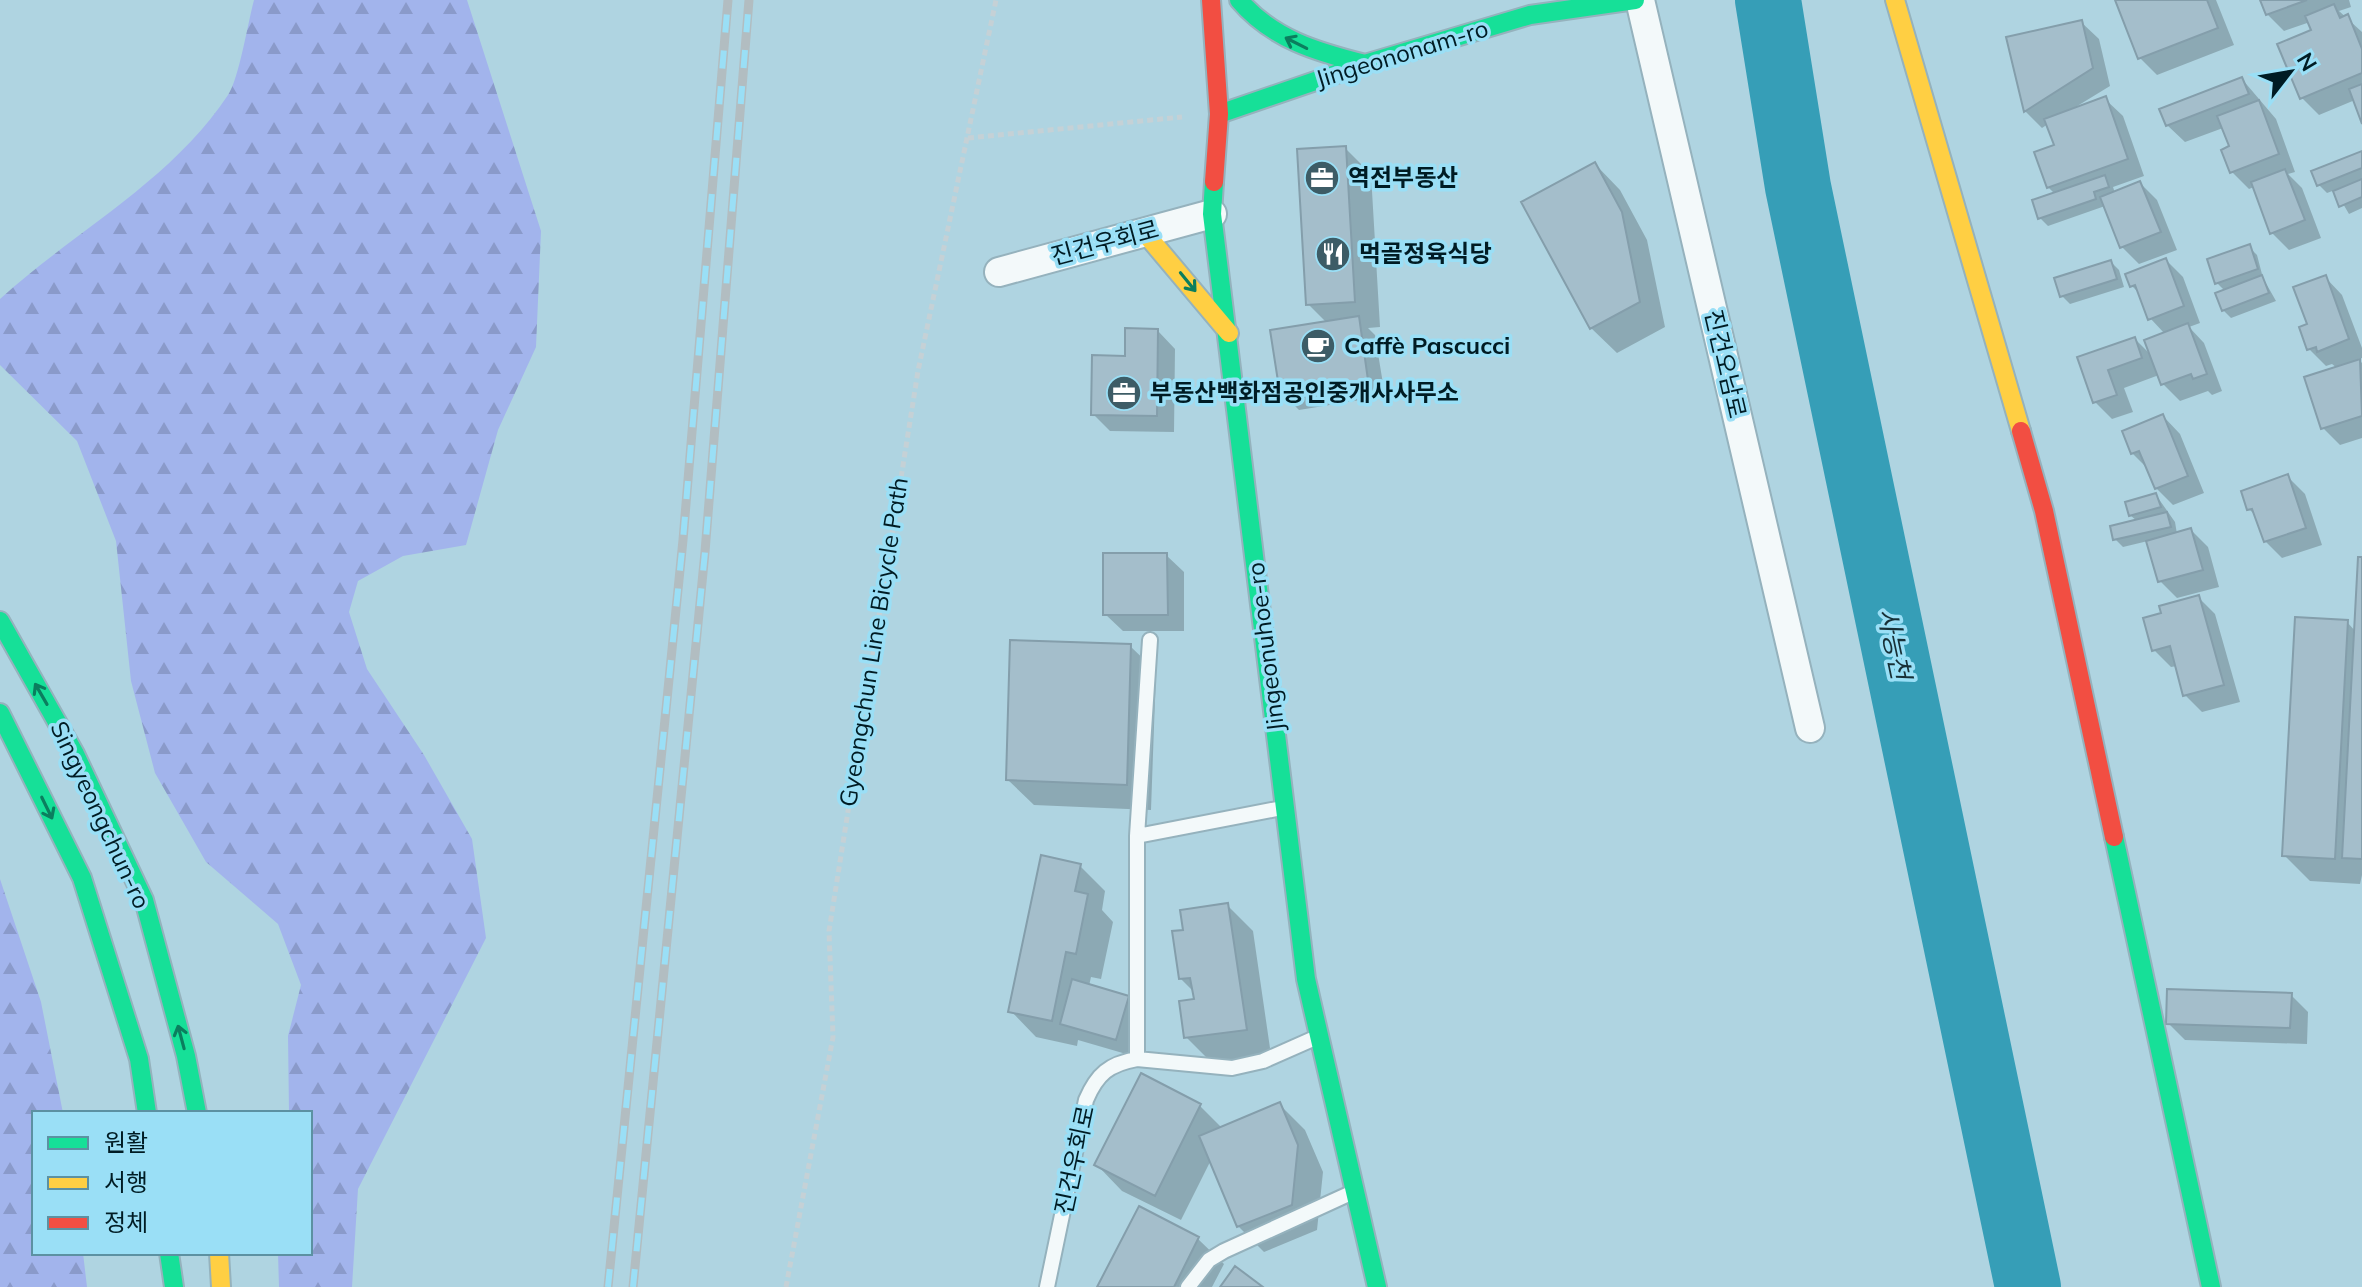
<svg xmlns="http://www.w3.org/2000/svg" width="2362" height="1287" font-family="Mulish,'Noto Sans KR',sans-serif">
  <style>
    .forest { fill: url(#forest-firs) }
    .shadow { fill: #0003 }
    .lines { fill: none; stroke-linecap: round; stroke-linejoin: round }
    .river { stroke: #369eb7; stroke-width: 66 }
    .building { fill: #a4becb; stroke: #849eab; stroke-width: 2 }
    .lane-casing { stroke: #95b2bd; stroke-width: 18 }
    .street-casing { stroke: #95b2bd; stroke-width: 32 }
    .fast-casing { stroke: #95b2bd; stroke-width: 22 }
    .slow-casing { stroke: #95b2bd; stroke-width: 22 }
    .jam-casing { stroke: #95b2bd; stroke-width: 22 }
    .path { stroke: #c5d1d6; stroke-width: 5; stroke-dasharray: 6 4; stroke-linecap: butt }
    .lane { stroke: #f3f9fa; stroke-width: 14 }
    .street { stroke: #f3f9fa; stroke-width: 28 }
    .fast { stroke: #16e098; stroke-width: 18 }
    .slow { stroke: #ffcf43; stroke-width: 18 }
    .jam { stroke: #f24e42; stroke-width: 18 }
    .rail-casing { stroke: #b2bdc1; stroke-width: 9 }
    .rail { stroke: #9adff6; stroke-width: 6; stroke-dasharray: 18; stroke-linecap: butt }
    .oneway { stroke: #0b7e5e }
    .labels { text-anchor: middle; stroke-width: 7; stroke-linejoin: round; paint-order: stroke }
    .street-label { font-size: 24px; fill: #001c24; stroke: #9adff6 }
    .poi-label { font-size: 24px; font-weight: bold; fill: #001c24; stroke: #9adff6; text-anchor: start }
    .water-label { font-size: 26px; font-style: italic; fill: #172f36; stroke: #9adff6 }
  </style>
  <defs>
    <pattern id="forest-firs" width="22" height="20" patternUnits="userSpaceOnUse" patternTransform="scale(2)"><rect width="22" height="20" fill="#a2b4ec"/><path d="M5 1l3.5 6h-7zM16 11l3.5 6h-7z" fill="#8a9aca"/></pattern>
  </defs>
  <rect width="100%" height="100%" fill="#afd4e1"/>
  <path class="forest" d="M 254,0 L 467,0 L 541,231 L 536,347 L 498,430 L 466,545 L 403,556 L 358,581 L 349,612 L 367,669 L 424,755 L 472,839 L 486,938 L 358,1189 L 352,1287 L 279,1287 L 278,1253 L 310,1253 L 310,1113 L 289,1113 L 288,1036 L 301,985 L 278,924 L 206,862 L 155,773 L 131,681 L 116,541 L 77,441 L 0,365 L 0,299 C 76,230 170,182 228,95 C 239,79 248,22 254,0 Z
    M 0,879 L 41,1002 L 63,1113 L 34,1113 L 34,1253 L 83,1253 L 87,1287 L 0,1287 Z"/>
  <path class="shadow" d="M 2117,0 L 2216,0 L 2234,45 L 2157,75 L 2140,58 Z
    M 2262,0 L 2349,0 L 2351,7 L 2339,11 L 2362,32 L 2362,118 L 2355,100 L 2319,115 L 2302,98 L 2280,45 L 2314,31 L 2310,22 L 2284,31 L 2267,14 Z
    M 2081,22 L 2099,39 L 2110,86 L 2074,108 L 2105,99 L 2123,116 L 2144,176 L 2113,187 L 2115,193 L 2140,183 L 2157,200 L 2177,250 L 2139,264 L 2122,247 L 2105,206 L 2048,226 L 2040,218 L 2055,194 L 2048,187 L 2057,146 L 2048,124 L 2042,128 L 2025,111 Z
    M 2242,79 L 2276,119 L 2295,172 L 2288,174 L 2302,188 L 2321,238 L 2289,250 L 2272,233 L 2254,187 L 2249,189 L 2232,172 L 2231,148 L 2223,128 L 2185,142 L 2167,125 Z
    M 1345,148 L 1371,174 L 1380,327 L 1368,328 L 1375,335 L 1385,396 L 1299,410 L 1282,393 L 1327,323 L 1308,304 Z
    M 2362,155 L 2362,208 L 2349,214 L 2335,190 L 2327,193 L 2319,185 Z
    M 1595,164 L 1620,190 L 1647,240 L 1665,327 L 1617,353 L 1591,328 Z
    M 2249,247 L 2257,255 L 2263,278 L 2276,301 L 2231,318 L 2223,310 L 2225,291 L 2217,283 Z
    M 2166,260 L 2183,277 L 2200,323 L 2189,327 L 2204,343 L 2222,391 L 2212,395 L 2208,391 L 2180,401 L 2163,384 L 2159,375 L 2124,388 L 2133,412 L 2112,419 L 2095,402 L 2080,358 L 2135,339 L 2152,356 L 2165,334 L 2150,318 L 2141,295 L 2132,286 Z
    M 2111,262 L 2119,270 L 2124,287 L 2070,304 L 2062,296 Z
    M 2325,277 L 2342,295 L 2362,348 L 2362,358 L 2358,359 L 2362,363 L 2362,438 L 2340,445 L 2323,428 L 2337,368 L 2332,364 L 2326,366 L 2309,349 L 2310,326 Z
    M 1158,331 L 1175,349 L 1174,432 L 1110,431 L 1093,414 L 1127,358 Z
    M 2163,416 L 2180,434 L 2204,493 L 2173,505 L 2156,488 L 2148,469 L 2132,453 Z
    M 2288,477 L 2305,494 L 2322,545 L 2282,558 L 2265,541 L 2257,517 L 2249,509 Z
    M 2156,495 L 2175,522 L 2177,534 L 2191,530 L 2208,547 L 2219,587 L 2177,598 L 2160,581 L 2148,541 L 2123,547 L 2115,539 L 2137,521 L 2130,515 Z
    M 1166,555 L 1184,572 L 1184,631 L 1123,631 L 1105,614 Z
    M 2362,559 L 2362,875 L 2360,884 L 2310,881 L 2284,855 L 2347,622 L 2356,632 Z
    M 2198,597 L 2215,614 L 2240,702 L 2202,712 L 2185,695 L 2177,666 L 2171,667 L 2154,650 Z
    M 1130,646 L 1156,671 L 1151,810 L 1034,805 L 1008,780 Z
    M 1080,866 L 1105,891 L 1102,910 L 1113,922 L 1101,979 L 1091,977 L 1089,986 L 1128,998 L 1145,1015 L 1133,1056 L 1078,1040 L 1077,1046 L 1036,1037 L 1011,1011 Z
    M 1228,906 L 1253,931 L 1271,1055 L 1212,1063 L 1186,1037 L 1196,1000 L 1195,993 L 1180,978 Z
    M 2291,995 L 2308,1012 L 2307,1044 L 2185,1040 L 2168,1023 Z
    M 1280,1105 L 1305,1130 L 1323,1172 L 1317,1230 L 1264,1252 L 1238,1226 L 1211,1160 L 1181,1220 L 1122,1191 L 1097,1165 L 1200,1106 L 1222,1128 Z
    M 1139,1209 L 1198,1239 L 1224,1264 L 1212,1287 L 1099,1287 Z"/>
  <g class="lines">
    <path class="river" d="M 1768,0 L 1798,187 L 2028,1287"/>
  </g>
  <path class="building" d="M 2115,0 L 2207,0 L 2218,28 L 2138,59 Z
    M 2260,0 L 2307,0 L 2266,15 Z
    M 2334,4 L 2340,18 L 2348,14 L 2362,49 L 2362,73 L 2300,99 L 2277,44 L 2311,30 L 2305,16 Z
    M 2082,20 L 2093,68 L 2024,112 L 2006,37 Z
    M 2242,77 L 2249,94 L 2166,126 L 2159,109 Z
    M 2362,84 L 2362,124 L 2349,89 Z
    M 2106,96 L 2128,159 L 2047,188 L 2034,152 L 2054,145 L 2044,119 Z
    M 2259,100 L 2279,154 L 2230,173 L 2221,150 L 2229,146 L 2217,116 Z
    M 1346,146 L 1355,302 L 1306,305 L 1297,149 Z
    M 2362,151 L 2362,168 L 2317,186 L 2311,171 Z
    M 1595,162 L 1622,212 L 1640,302 L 1590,329 L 1521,202 Z
    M 2285,169 L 2305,220 L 2270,234 L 2251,182 Z
    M 2105,175 L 2109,187 L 2094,192 L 2096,199 L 2038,219 L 2032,200 Z
    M 2362,179 L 2362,197 L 2339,207 L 2333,191 Z
    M 2140,181 L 2161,232 L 2120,248 L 2100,197 Z
    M 2250,244 L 2258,269 L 2215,284 L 2207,259 Z
    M 2166,258 L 2184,306 L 2148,320 L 2135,285 L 2130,287 L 2125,274 Z
    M 2111,260 L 2117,279 L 2060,297 L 2054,278 Z
    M 2262,275 L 2269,293 L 2222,311 L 2215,293 Z
    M 2326,275 L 2349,339 L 2317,352 L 2316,347 L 2307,350 L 2299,327 L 2307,324 L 2293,287 Z
    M 1359,316 L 1368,380 L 1280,394 L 1270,330 Z
    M 2188,323 L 2207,374 L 2193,379 L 2191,374 L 2161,385 L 2144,340 Z
    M 1125,328 L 1158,329 L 1157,416 L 1091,415 L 1092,355 L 1125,356 Z
    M 2135,337 L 2142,358 L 2108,370 L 2117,395 L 2093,403 L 2077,357 Z
    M 2360,359 L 2362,416 L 2321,429 L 2304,377 Z
    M 2163,414 L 2188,476 L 2155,489 L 2139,451 L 2131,454 L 2122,431 Z
    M 2288,474 L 2306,528 L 2264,542 L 2252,509 L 2247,510 L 2241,491 Z
    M 2156,493 L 2161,507 L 2129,516 L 2125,502 Z
    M 2167,512 L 2171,527 L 2113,540 L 2110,526 Z
    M 2191,528 L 2203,570 L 2158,582 L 2146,541 Z
    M 1103,553 L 1167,553 L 1168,615 L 1103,615 Z
    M 2358,557 L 2362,557 L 2362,859 L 2342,858 Z
    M 2199,595 L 2224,685 L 2183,696 L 2170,646 L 2152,651 L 2143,618 L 2161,613 L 2159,606 Z
    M 2295,617 L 2348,620 L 2335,859 L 2282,856 Z
    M 1010,640 L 1131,644 L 1127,785 L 1006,780 Z
    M 1041,855 L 1081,864 L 1075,891 L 1088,894 L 1076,954 L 1066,952 L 1052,1021 L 1008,1012 Z
    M 1228,903 L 1247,1030 L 1184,1038 L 1179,1001 L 1194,999 L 1190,978 L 1179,979 L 1172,931 L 1183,930 L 1180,910 Z
    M 1072,979 L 1129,996 L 1116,1040 L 1060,1024 Z
    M 2167,989 L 2292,993 L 2290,1028 L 2166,1024 Z
    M 1141,1073 L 1201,1104 L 1155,1196 L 1094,1165 Z
    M 1280,1102 L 1298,1145 L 1292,1205 L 1237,1227 L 1199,1136 Z
    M 1139,1206 L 1199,1237 L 1174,1287 L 1097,1287 Z
    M 1235,1266 L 1263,1287 L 1220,1287 Z"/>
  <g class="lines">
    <g class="lane-casing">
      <path id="lane" d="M 1150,640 L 1137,836 L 1137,1059 L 1232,1068 L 1263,1061 L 1315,1038
        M 1137,836 L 1282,808
        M 1047,1287 L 1086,1100 C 1097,1074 1109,1064 1137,1059
        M 1188,1287 L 1209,1260 L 1224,1251 L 1351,1193"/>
    </g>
    <g class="street-casing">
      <path id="street" d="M 1640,0 L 1810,728
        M 999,272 L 1212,214"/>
    </g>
    <g class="fast-casing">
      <path id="fast" d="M 1239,0 C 1272,39 1317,52 1365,64
        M 1219,114 L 1365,64 L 1530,15 L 1635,0
        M 1214,182 L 1212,214 L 1306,979 L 1377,1287
        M 0,621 L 75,754 L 144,900 L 186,1056 L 197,1113
        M 0,713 L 82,878 L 139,1059 L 147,1113
        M 2114,837 L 2211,1287
        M 169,1253 L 174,1287"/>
    </g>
    <g class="slow-casing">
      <path id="slow" d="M 1895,0 L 2021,431
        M 1144,232 L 1229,333
        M 219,1253 L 221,1287"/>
    </g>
    <g class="jam-casing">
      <path id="jam" d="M 1211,0 L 1219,114 L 1214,182
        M 2021,431 L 2044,511 L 2114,837"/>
    </g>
    <path class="path" d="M 968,138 L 1182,117
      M 786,1287 L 833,1037 L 829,931 L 918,371 L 996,0"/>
    <use href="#lane" class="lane"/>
    <use href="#street" class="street"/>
    <use href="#fast" class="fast"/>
    <use href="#slow" class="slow"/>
    <use href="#jam" class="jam"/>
    <g class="rail-casing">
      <path id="rail" d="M 608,1287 L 683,540 L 728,0
        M 633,1287 L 705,552 L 749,0"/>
    </g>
    <use href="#rail" class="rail"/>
  </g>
  <defs><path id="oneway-shaft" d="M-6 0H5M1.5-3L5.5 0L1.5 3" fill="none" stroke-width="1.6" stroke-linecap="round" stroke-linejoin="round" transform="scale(2)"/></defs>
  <g class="oneway">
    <use href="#oneway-shaft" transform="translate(1296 43) rotate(-153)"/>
    <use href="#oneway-shaft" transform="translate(1188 282) rotate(51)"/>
    <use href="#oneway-shaft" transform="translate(41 694) rotate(-120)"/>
    <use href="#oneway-shaft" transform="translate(47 808) rotate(64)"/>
    <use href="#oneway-shaft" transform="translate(181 1037) rotate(-105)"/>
  </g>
  <defs>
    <g id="office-disc" transform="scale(1.8)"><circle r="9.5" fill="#3d5c66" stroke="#9adff6"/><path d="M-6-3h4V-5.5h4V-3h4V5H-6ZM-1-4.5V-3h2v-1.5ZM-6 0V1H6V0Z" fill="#fff"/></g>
    <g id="restaurant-disc" transform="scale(1.8)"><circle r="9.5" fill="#3d5c66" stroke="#9adff6"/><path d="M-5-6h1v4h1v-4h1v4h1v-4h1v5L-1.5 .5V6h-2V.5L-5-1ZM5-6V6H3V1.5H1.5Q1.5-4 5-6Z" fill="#fff"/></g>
    <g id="cafe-disc" transform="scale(1.8)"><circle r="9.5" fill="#3d5c66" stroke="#9adff6"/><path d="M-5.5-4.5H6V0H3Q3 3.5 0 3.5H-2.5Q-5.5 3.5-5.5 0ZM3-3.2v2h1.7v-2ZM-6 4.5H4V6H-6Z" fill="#fff"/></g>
  </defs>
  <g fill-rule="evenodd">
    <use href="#office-disc" x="1322" y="178"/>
    <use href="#restaurant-disc" x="1333" y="254"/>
    <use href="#cafe-disc" x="1318" y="346"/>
    <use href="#office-disc" x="1124" y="393"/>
  </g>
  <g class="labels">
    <g class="street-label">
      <text transform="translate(1402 54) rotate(-17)" y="8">Jingeononam-ro</text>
      <text transform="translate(1105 243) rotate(-15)" y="8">진건우회로</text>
      <text transform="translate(1725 364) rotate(77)" y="8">진건오남로</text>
      <text transform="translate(874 642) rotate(-81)" y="8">Gyeongchun Line Bicycle Path</text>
      <text transform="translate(1266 647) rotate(-97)" y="8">Jingeonuhoe-ro</text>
      <text transform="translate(100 815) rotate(65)" y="8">Singyeongchun-ro</text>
      <text transform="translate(1075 1160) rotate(-78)" y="8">진건우회로</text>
    </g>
    <g class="poi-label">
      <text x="1348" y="186">역전부동산</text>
      <text x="1359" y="262">먹골정육식당</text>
      <text x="1344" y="354">Caffè Pascucci</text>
      <text x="1150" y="401">부동산백화점공인중개사사무소</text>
    </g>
    <g class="water-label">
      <text transform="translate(1894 644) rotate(78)" y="9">사능천</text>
    </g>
  </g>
  <rect x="32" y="1111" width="280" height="144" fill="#9adff6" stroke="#5c91a2" stroke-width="2"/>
  <rect x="48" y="1137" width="40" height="12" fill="#16e098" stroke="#5c91a2" stroke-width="2"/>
  <text x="104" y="1151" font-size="24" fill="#001c24">원활</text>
  <rect x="48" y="1177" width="40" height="12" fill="#ffcf43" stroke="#5c91a2" stroke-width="2"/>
  <text x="104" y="1191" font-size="24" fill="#001c24">서행</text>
  <rect x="48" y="1217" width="40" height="12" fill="#f24e42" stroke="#5c91a2" stroke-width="2"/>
  <text x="104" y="1231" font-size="24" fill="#001c24">정체</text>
  <g transform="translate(2290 72) rotate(59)" stroke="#9adff6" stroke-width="6" paint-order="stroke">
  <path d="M0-6L14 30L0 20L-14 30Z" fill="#001c24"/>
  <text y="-12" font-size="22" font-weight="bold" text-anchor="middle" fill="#001c24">N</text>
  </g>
</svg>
